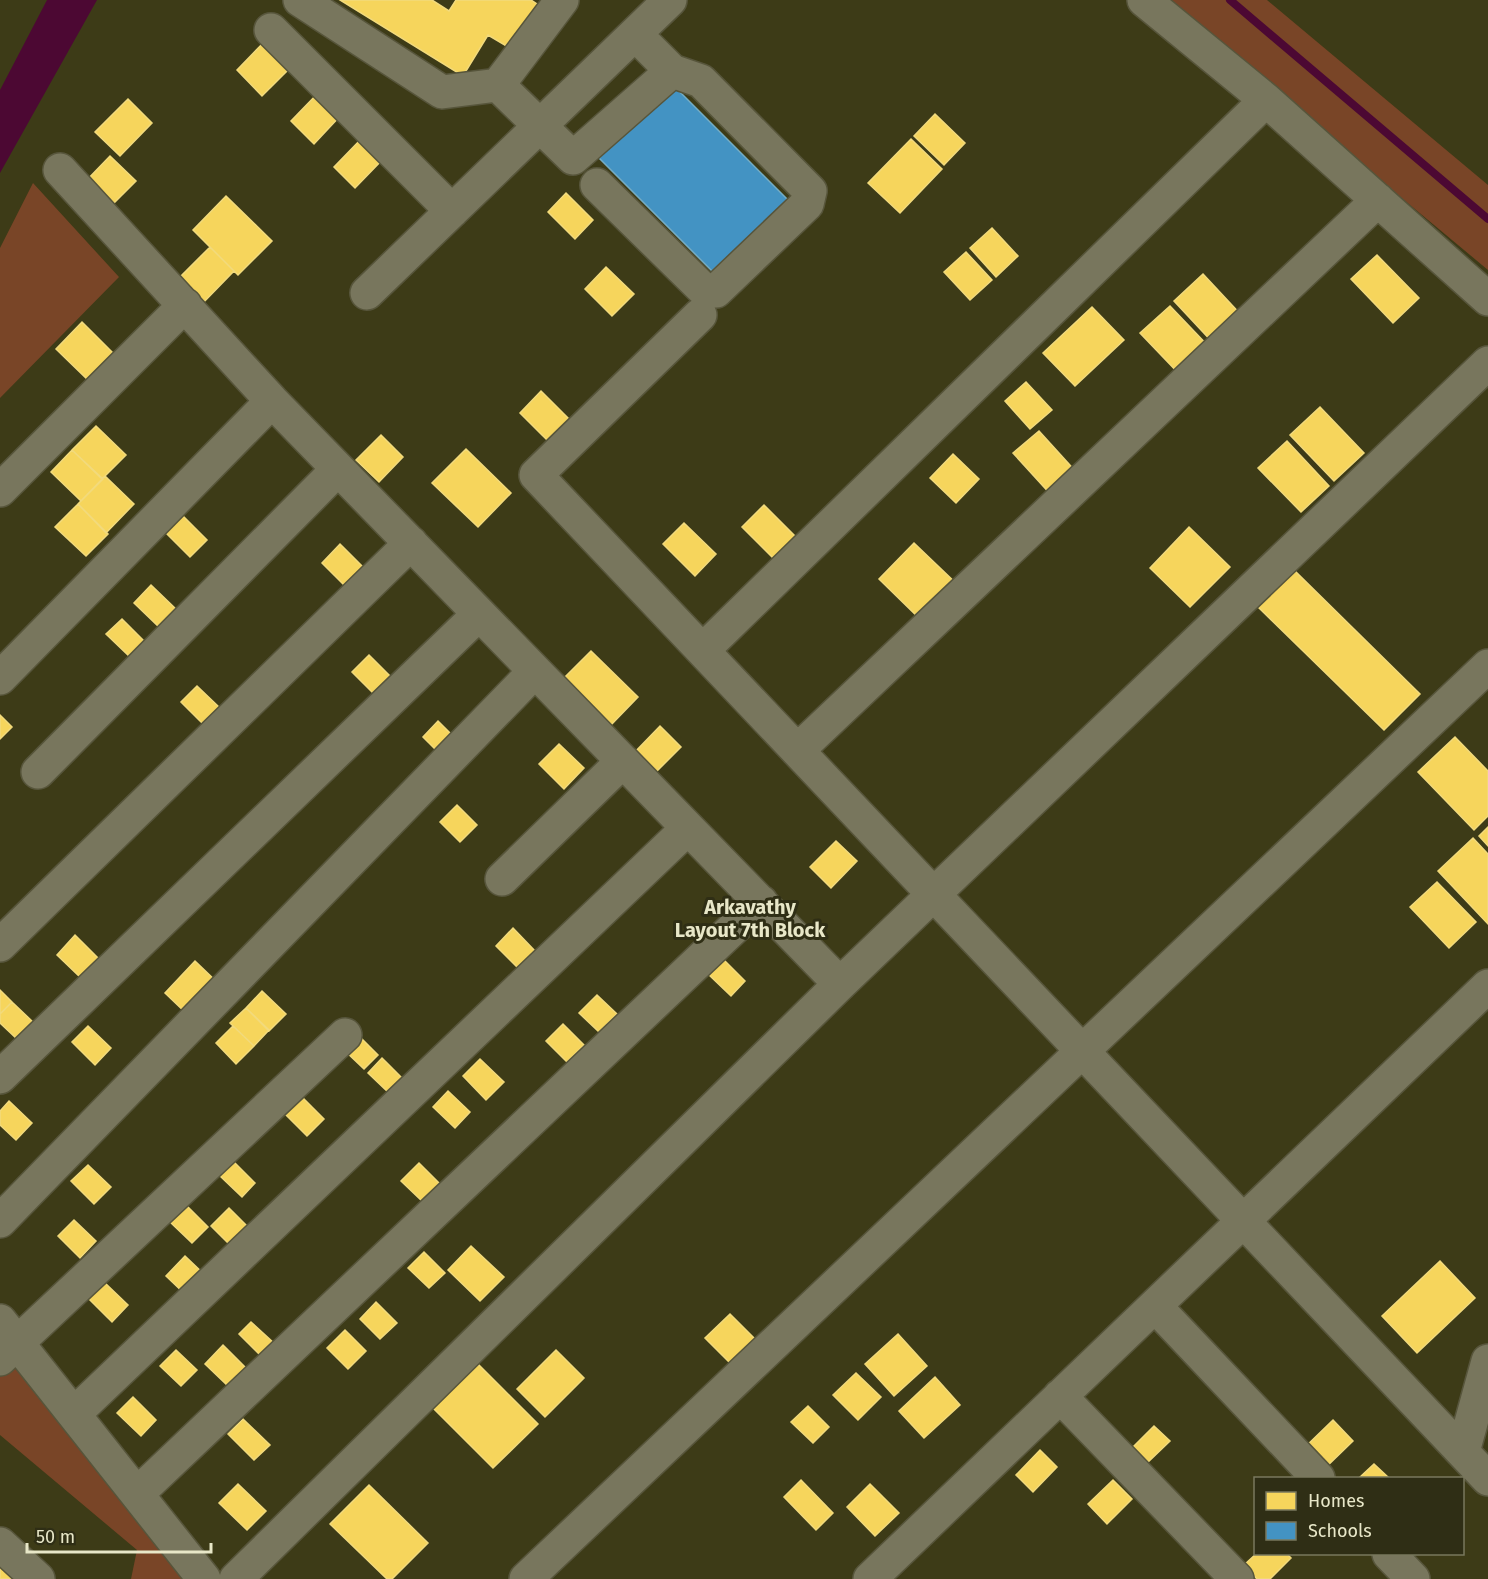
<svg xmlns="http://www.w3.org/2000/svg" width="1488" height="1579" font-family="'Fira Sans',sans-serif">
  <style>
    .green { fill: #794527 }
    .water { fill: #4c0833 }
    .homes { fill: #f6d55c; stroke: #f2da7c; stroke-width: 1.5 }
    .schools { fill: #4393c3; stroke: #74acc4; stroke-width: 1.5 }
    .lines { fill: none; stroke-linecap: round; stroke-linejoin: round }
    .stream { stroke: #4c0833; stroke-width: 8 }
    .minor-casing { stroke: #57553b; stroke-width: 36 }
    .minor { stroke: #78765d; stroke-width: 33 }
    .labels { text-anchor: middle; stroke-width: 6; stroke-linejoin: round; paint-order: stroke }
    .neighbourhood-label { font-size: 20px; font-weight: bold; fill: #e8e7c8; stroke: #2f2e15 }
  </style>
  <rect width="100%" height="100%" fill="#3d3b17"/>
  <path class="green" d="M 1164,0 L 1267,0 L 1488,185 L 1488,270 Z
    M 33,183 L 119,277 L 0,398 L 0,248 Z
    M 13,1362 L 183,1579 L 131,1579 L 137,1550 L 0,1435 L 0,1376 Z"/>
  <path class="water" d="M 47,0 L 97,0 L 0,173 L 0,90 Z"/>
  <path class="homes" d="M 340,0 L 432,0 L 449,11 L 456,0 L 531,0 L 540,6 L 513,50 L 488,35 L 463,76 Z
    M 268,38 L 294,64 L 262,96 L 237,70 Z
    M 319,92 L 342,114 L 314,144 L 291,121 Z
    M 128,99 L 152,123 L 120,156 L 95,132 Z
    M 935,114 L 965,143 L 944,165 L 914,136 Z
    M 363,137 L 384,158 L 355,188 L 334,167 Z
    M 911,139 L 942,169 L 900,213 L 868,183 Z
    M 110,156 L 136,181 L 109,208 L 84,183 Z
    M 566,193 L 593,220 L 575,239 L 548,212 Z
    M 226,196 L 272,241 L 238,275 L 193,230 Z
    M 992,228 L 1018,256 L 996,277 L 970,248 Z
    M 210,247 L 234,271 L 201,305 L 176,281 Z
    M 966,252 L 992,280 L 970,300 L 944,272 Z
    M 1377,255 L 1419,298 L 1393,323 L 1351,279 Z
    M 606,267 L 634,294 L 612,316 L 585,289 Z
    M 1203,274 L 1244,318 L 1215,345 L 1174,301 Z
    M 1170,306 L 1212,350 L 1183,378 L 1140,333 Z
    M 1092,307 L 1124,340 L 1075,386 L 1043,353 Z
    M 82,322 L 117,357 L 91,383 L 56,349 Z
    M 1026,382 L 1052,410 L 1030,429 L 1005,401 Z
    M 541,391 L 569,419 L 548,441 L 520,413 Z
    M 1320,407 L 1364,453 L 1334,481 L 1290,435 Z
    M 96,426 L 126,455 L 102,479 L 72,450 Z
    M 1039,431 L 1078,474 L 1053,497 L 1013,453 Z
    M 381,435 L 403,457 L 379,482 L 356,460 Z
    M 1287,441 L 1329,486 L 1301,512 L 1258,468 Z
    M 466,449 L 511,493 L 478,527 L 432,483 Z
    M 72,450 L 103,479 L 81,501 L 51,472 Z
    M 953,454 L 979,479 L 956,503 L 930,478 Z
    M 105,476 L 134,504 L 106,533 L 78,504 Z
    M 78,504 L 108,534 L 86,556 L 55,527 Z
    M 764,505 L 796,537 L 774,559 L 742,527 Z
    M 181,514 L 207,540 L 190,557 L 164,531 Z
    M 684,523 L 716,554 L 695,576 L 663,544 Z
    M 1189,527 L 1230,567 L 1190,607 L 1150,568 Z
    M 914,543 L 961,588 L 925,624 L 879,579 Z
    M 340,544 L 367,571 L 348,589 L 322,563 Z
    M 1293,569 L 1420,694 L 1384,730 L 1257,606 Z
    M 151,585 L 178,611 L 161,629 L 134,603 Z
    M 122,619 L 146,643 L 131,658 L 106,634 Z
    M 591,651 L 638,697 L 611,725 L 563,679 Z
    M 369,655 L 392,678 L 375,695 L 352,672 Z
    M 197,686 L 220,708 L 204,725 L 181,702 Z
    M 0,715 L 12,727 L 0,739 Z
    M 438,721 L 461,744 L 446,760 L 423,737 Z
    M 660,726 L 681,747 L 653,775 L 632,755 Z
    M 1455,737 L 1488,771 L 1488,816 L 1474,830 L 1418,772 Z
    M 559,744 L 584,768 L 564,789 L 539,764 Z
    M 457,805 L 477,825 L 460,842 L 440,822 Z
    M 1488,827 L 1488,846 L 1479,836 Z
    M 1473,838 L 1488,854 L 1488,924 L 1438,871 Z
    M 836,841 L 857,861 L 831,888 L 810,867 Z
    M 1437,882 L 1476,922 L 1449,948 L 1410,907 Z
    M 513,928 L 536,952 L 519,969 L 496,946 Z
    M 75,935 L 100,960 L 82,979 L 57,955 Z
    M 722,958 L 745,981 L 731,996 L 707,973 Z
    M 195,961 L 219,984 L 188,1015 L 165,993 Z
    M 0,990 L 12,1002 L 0,1014 Z
    M 262,991 L 286,1014 L 269,1031 L 246,1008 Z
    M 597,995 L 617,1014 L 599,1032 L 579,1013 Z
    M 12,1002 L 34,1023 L 18,1040 L 0,1023 L 0,1014 Z
    M 246,1008 L 269,1030 L 254,1046 L 230,1023 Z
    M 563,1024 L 584,1045 L 567,1062 L 546,1041 Z
    M 88,1026 L 111,1048 L 95,1065 L 72,1042 Z
    M 233,1026 L 254,1046 L 236,1064 L 216,1043 Z
    M 357,1034 L 378,1055 L 364,1069 L 343,1049 Z
    M 382,1058 L 404,1080 L 390,1094 L 368,1073 Z
    M 480,1059 L 504,1082 L 486,1100 L 463,1076 Z
    M 448,1091 L 470,1112 L 455,1128 L 433,1107 Z
    M 300,1095 L 324,1119 L 307,1136 L 283,1112 Z
    M 9,1101 L 32,1123 L 16,1140 L 0,1125 L 0,1111 Z
    M 233,1161 L 255,1183 L 242,1197 L 219,1175 Z
    M 419,1163 L 441,1185 L 424,1203 L 401,1181 Z
    M 88,1165 L 111,1187 L 94,1204 L 71,1181 Z
    M 185,1204 L 208,1227 L 192,1243 L 169,1221 Z
    M 229,1208 L 253,1232 L 235,1250 L 211,1226 Z
    M 74,1220 L 96,1241 L 80,1258 L 58,1236 Z
    M 471,1246 L 504,1277 L 480,1301 L 448,1270 Z
    M 424,1252 L 445,1273 L 429,1288 L 408,1268 Z
    M 185,1256 L 207,1277 L 187,1296 L 166,1276 Z
    M 1440,1261 L 1475,1298 L 1417,1353 L 1382,1316 Z
    M 104,1282 L 128,1305 L 112,1322 L 88,1298 Z
    M 376,1302 L 397,1323 L 380,1339 L 360,1319 Z
    M 730,1314 L 756,1340 L 731,1364 L 705,1338 Z
    M 251,1322 L 275,1344 L 262,1357 L 239,1334 Z
    M 345,1330 L 366,1351 L 348,1369 L 327,1348 Z
    M 898,1334 L 927,1366 L 894,1396 L 865,1364 Z
    M 223,1345 L 247,1369 L 229,1387 L 205,1364 Z
    M 176,1350 L 197,1370 L 181,1386 L 160,1366 Z
    M 556,1350 L 584,1378 L 545,1417 L 517,1389 Z
    M 478,1364 L 538,1424 L 493,1468 L 433,1408 Z
    M 856,1373 L 881,1397 L 858,1420 L 833,1395 Z
    M 935,1377 L 960,1405 L 924,1438 L 899,1411 Z
    M 133,1397 L 156,1420 L 141,1436 L 117,1413 Z
    M 808,1406 L 829,1427 L 813,1443 L 791,1422 Z
    M 243,1419 L 270,1445 L 254,1460 L 228,1434 Z
    M 1333,1420 L 1353,1441 L 1320,1473 L 1300,1452 Z
    M 1154,1426 L 1170,1441 L 1145,1465 L 1130,1450 Z
    M 1040,1450 L 1057,1467 L 1033,1492 L 1016,1475 Z
    M 1374,1464 L 1389,1478 L 1359,1478 Z
    M 801,1480 L 833,1513 L 816,1530 L 784,1497 Z
    M 1113,1480 L 1132,1499 L 1107,1524 L 1088,1504 Z
    M 238,1484 L 266,1511 L 247,1530 L 219,1503 Z
    M 870,1484 L 899,1513 L 875,1536 L 847,1507 Z
    M 369,1485 L 428,1543 L 392,1579 L 387,1579 L 330,1524 Z
    M 0,1552 L 29,1579 L 0,1579 Z
    M 1256,1554 L 1287,1554 L 1291,1558 L 1270,1579 L 1257,1579 L 1244,1565 Z"/>
  <path class="schools" d="M 673,85 L 792,204 L 718,277 L 599,158 Z"/>
  <g class="lines">
    <path class="stream" d="M 1230,0 L 1488,219"/>
    <g class="minor-casing">
      <path id="minor" d="M 300,0 L 442,92 L 498,85 L 562,0
        M 1144,0 L 1266,100 L 1488,299
        M 271,30 L 452,211
        M 498,85 L 573,158 L 672,71
        M 60,170 L 272,401 L 840,984
        M 597,185 L 704,290 L 716,291 L 807,204 L 810,191 L 701,81 L 672,71 L 635,34
        M 367,293 L 670,0
        M 700,315 L 536,475 L 1488,1479
        M 0,490 L 185,305
        M 703,650 L 1266,100
        M 0,678 L 272,401
        M 798,750 L 1378,200
        M 38,772 L 338,469
        M 502,879 L 623,761
        M 0,945 L 411,543
        M 0,1077 L 479,614
        M 0,1221 L 535,671
        M 1155,1306 L 1318,1478
        M 0,1321 L 204,1579
        M 0,1359 L 345,1035
        M 1060,1396 L 1237,1579
        M 74,1414 L 688,828
        M 1463,1452 L 1488,1361
        M 137,1494 L 761,902
        M 0,1544 L 38,1579
        M 1389,1554 L 1413,1579
        M 236,1579 L 840,984 L 1488,363
        M 526,1579 L 1488,666
        M 870,1579 L 1488,986"/>
    </g>
    <use href="#minor" class="minor"/>
  </g>
  <g class="labels">
    <g class="neighbourhood-label">
      <text x="750" y="914">Arkavathy<tspan x="750" dy="23">Layout 7th Block</tspan></text>
    </g>
  </g>
  <rect x="1254" y="1477" width="210" height="78" fill="#2f2e15" stroke="#79785d" stroke-width="1.5"/>
  <rect x="1266" y="1492" width="30" height="18" fill="#f6d55c" stroke="#79785d" stroke-width="1.5"/>
  <text x="1308" y="1507" font-size="18" fill="#e8e7c8">Homes</text>
  <rect x="1266" y="1522" width="30" height="18" fill="#4393c3" stroke="#79785d" stroke-width="1.5"/>
  <text x="1308" y="1537" font-size="18" fill="#e8e7c8">Schools</text>
  <path d="M27 1543v9h184v-9" fill="none" stroke="#e8e7c8" stroke-width="3"/>
  <text x="36" y="1543" font-size="18" fill="#e8e7c8" stroke="#2f2e15" stroke-width="4.5" paint-order="stroke">50 m</text>
</svg>
